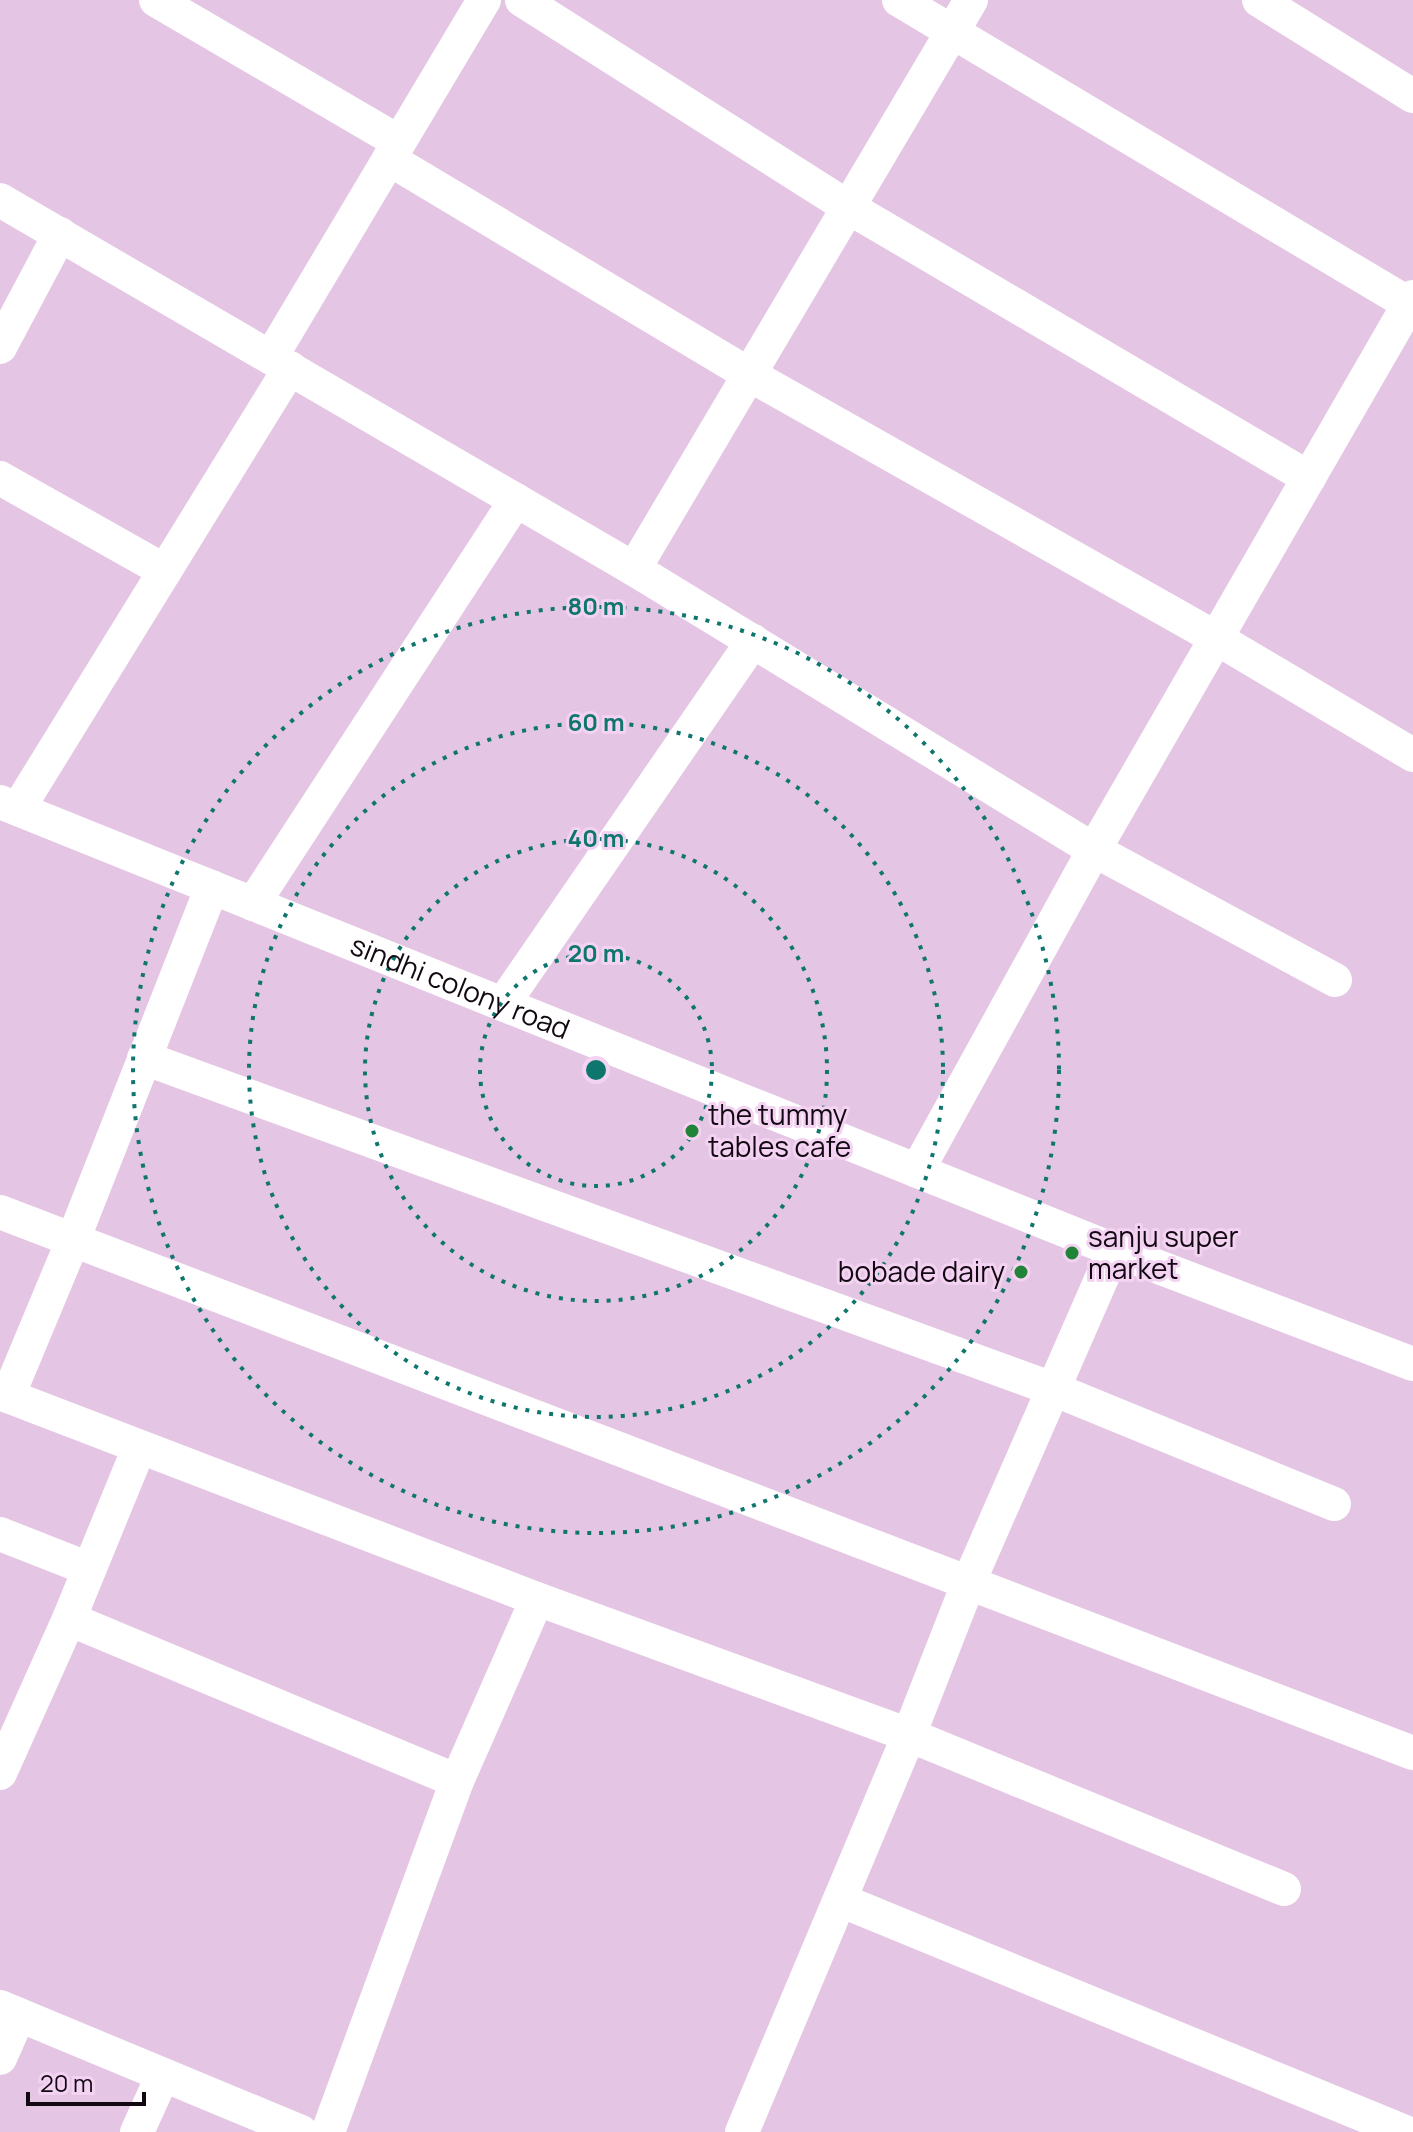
<svg xmlns="http://www.w3.org/2000/svg" width="1413" height="2132" font-family="Manrope,sans-serif">
  <style>
    .lines { fill: none; stroke-linecap: round; stroke-linejoin: round }
    .minor { stroke: #fff; stroke-width: 34 }
    .ring { fill: none; stroke: #0f766e; stroke-width: 4; stroke-dasharray: 4 8 }
    .poi-dot { fill: #218337; stroke: #f3d2f2; stroke-width: 3 }
    .labels { text-anchor: middle; stroke-width: 6; stroke-linejoin: round; paint-order: stroke }
    .street-label { font-size: 28px; fill: #120812; stroke: #f3d2f2 }
    .poi-label { font-size: 28px; fill: #120812; stroke: #f3d2f2; text-anchor: start }
    .centre { fill: #0f766e; stroke: #f3d2f2; stroke-width: 4 }
    .ring-label { font-size: 24px; text-anchor: middle; font-weight: bold; fill: #0f766e; stroke: #f3d2f2; stroke-width: 6; stroke-linejoin: round; paint-order: stroke }
  </style>
  <rect width="100%" height="100%" fill="#e5c5e4"/>
  <g class="lines">
    <g class="minor">
      <path d="M 156,0 L 399,142"/>
      <path d="M 522,0 L 848,207 L 1309,478"/>
      <path d="M 899,0 L 1409,304"/>
      <path d="M 1259,0 L 1413,96"/>
      <path d="M 389,159 L 750,375 L 1216,638 L 1413,755"/>
      <path d="M 0,200 L 634,569 L 1094,850 L 1335,980"/>
      <path d="M 0,347 L 60,234"/>
      <path d="M 271,357 L 484,0"/>
      <path d="M 0,478 L 165,571"/>
      <path d="M 634,569 L 971,0"/>
      <path id="s1" d="M 0,802 L 1114,1250 L 1413,1364"/>
      <path d="M 18,809 L 290,368"/>
      <path d="M 253,904 L 516,500"/>
      <path d="M 503,1004 L 753,641"/>
      <path d="M 144,1058 L 1053,1389 L 1334,1504"/>
      <path d="M 917,1171 L 1094,850 L 1413,297"/>
      <path d="M 0,1212 L 1413,1753"/>
      <path d="M 0,1393 L 537,1599 L 909,1735 L 1284,1889"/>
      <path d="M 8,1396 L 73,1240 L 212,887"/>
      <path d="M 0,1534 L 89,1569"/>
      <path d="M 69,1619 L 457,1781"/>
      <path d="M 0,1773 L 69,1619 L 139,1448"/>
      <path d="M 840,1900 L 1405,2132"/>
      <path d="M 0,2007 L 301,2132"/>
      <path d="M 0,2058 L 19,2015"/>
      <path d="M 137,2132 L 163,2075"/>
      <path d="M 328,2132 L 457,1781 L 537,1599"/>
      <path d="M 742,2132 L 909,1735 L 968,1584 L 1114,1250"/>
    </g>
  </g>
  <g class="ring">
    <circle cx="596" cy="1070" r="116"/>
    <circle cx="596" cy="1070" r="231"/>
    <circle cx="596" cy="1070" r="347"/>
    <circle cx="596" cy="1070" r="463"/>
  </g>
  <g class="poi-dot">
    <circle cx="692" cy="1131" r="8"/>
    <circle cx="1072" cy="1253" r="8"/>
    <circle cx="1021" cy="1272" r="8"/>
  </g>
  <g class="labels">
    <g class="street-label">
      <text dy="10" stroke="none"><textPath href="#s1" startOffset="496">sindhi colony road</textPath></text>
    </g>
    <g class="poi-label">
      <text x="708" y="1125">the tummy<tspan x="708" dy="32">tables cafe</tspan></text>
      <text x="1088" y="1247">sanju super<tspan x="1088" dy="32">market</tspan></text>
      <text x="1005" y="1282" text-anchor="end">bobade dairy</text>
    </g>
  </g>
  <circle cx="596" cy="1070" r="12" class="centre"/>
  <g class="ring-label">
    <text x="596" y="615">80 m</text>
    <text x="596" y="731">60 m</text>
    <text x="596" y="847">40 m</text>
    <text x="596" y="962">20 m</text>
  </g>
  <path d="M28 2092v12h116v-12" fill="none" stroke="#120812" stroke-width="4"/>
  <text x="40" y="2092" font-size="24" fill="#120812" stroke="#f3d2f2" stroke-width="6" paint-order="stroke">20 m</text>
</svg>
